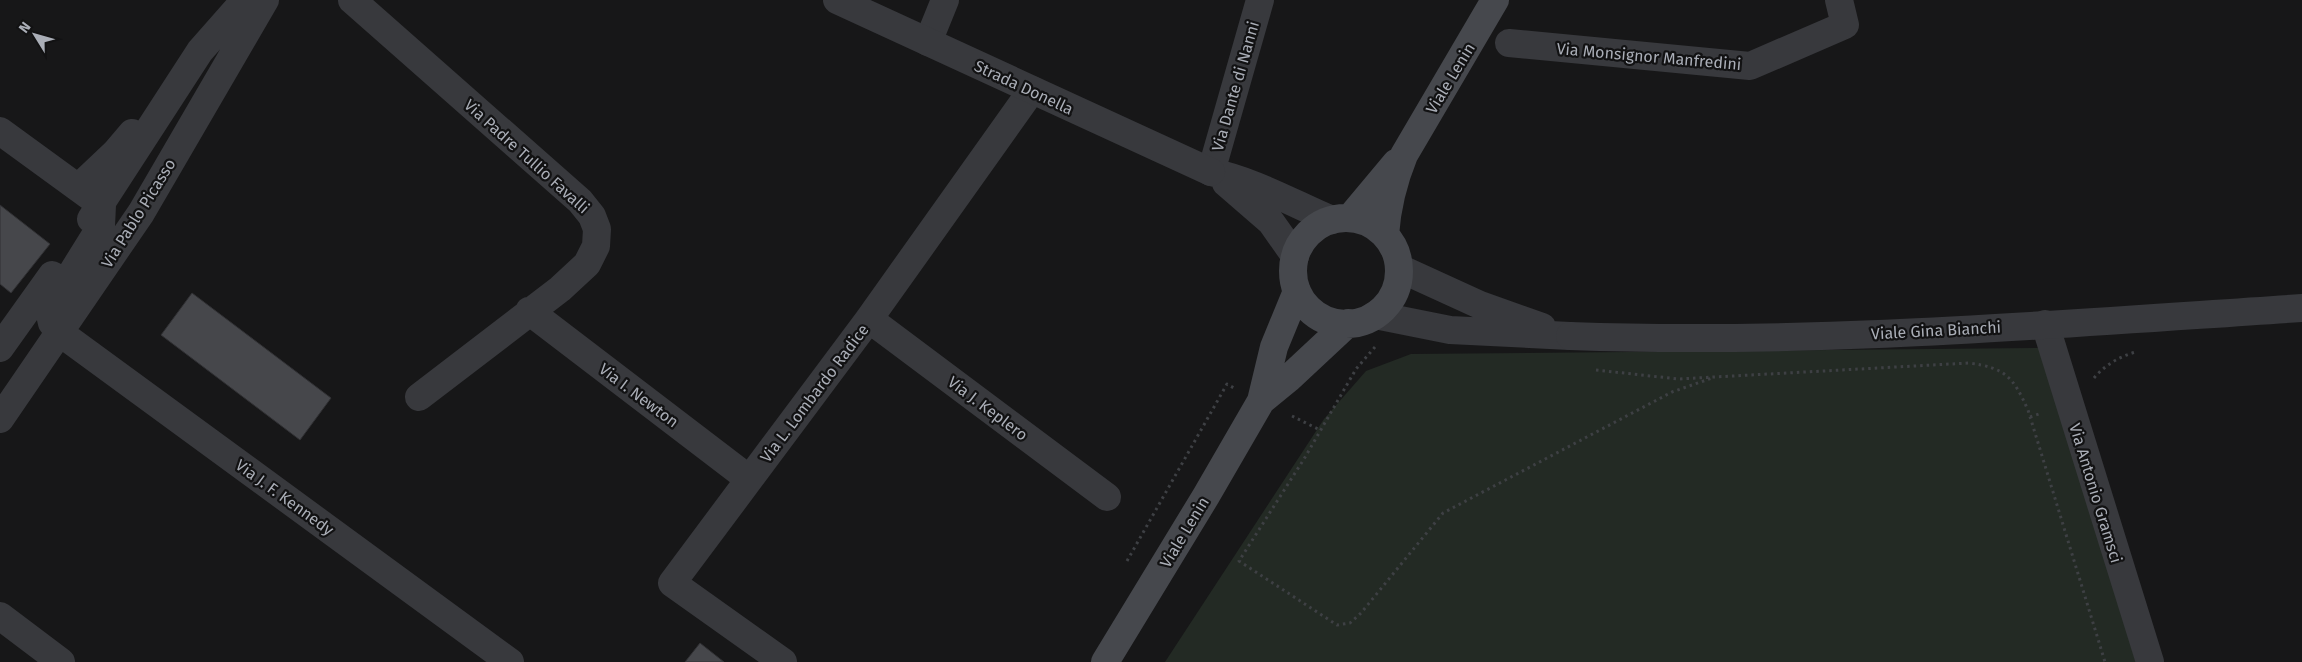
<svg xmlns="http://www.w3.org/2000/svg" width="2302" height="662" font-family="'Fira Sans',sans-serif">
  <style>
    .grass { fill: #232a24 }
    .building { fill: #46474b; stroke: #313134 }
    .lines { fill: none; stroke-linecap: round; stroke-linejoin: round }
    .path { stroke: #3e4044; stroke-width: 3; stroke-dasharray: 2.5 4; stroke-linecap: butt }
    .minor { stroke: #38393d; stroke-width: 28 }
    .tertiary { stroke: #38393d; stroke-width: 28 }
    .secondary { stroke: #46484d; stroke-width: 28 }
    .labels { text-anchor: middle; stroke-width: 4.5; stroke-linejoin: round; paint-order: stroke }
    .street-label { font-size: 16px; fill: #aaaeb7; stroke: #121213 }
  </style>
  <rect width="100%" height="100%" fill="#171718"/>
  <path class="grass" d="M 2040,348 L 2136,662 L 1165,662 L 1324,419 L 1366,371 L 1411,354 Z"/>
  <path class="building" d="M 0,205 L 50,244 L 11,293 L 0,284 Z
    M 192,293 L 331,398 L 300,440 L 161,335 Z
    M 700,643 L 724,662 L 685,662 Z"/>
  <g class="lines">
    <path class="path" d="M 1375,347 L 1356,369 L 1304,459 L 1239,561 L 1337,625 L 1350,623 L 1361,613 L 1443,513 L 1672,392 L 1712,378
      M 1596,370 L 1678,379 L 1969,363 C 2006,368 2013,377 2028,410 L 2105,662
      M 2094,378 C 2105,365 2120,356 2136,352
      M 1292,416 L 1320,430
      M 2030,417 L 2042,413
      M 1127,561 L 1227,384 L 1234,388"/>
    <path class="minor" d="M 352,0 L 580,201 L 592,216 L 597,229 L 596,246 L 587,264 L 560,289 L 419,397
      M 928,42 L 945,0
      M 1509,43 L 1750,66 L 1845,25 L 1839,0
      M 0,131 L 92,198
      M 1211,172 L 1260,0
      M 1211,172 C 1254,181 1292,203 1332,220
      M 1226,183 L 1271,222 L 1295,256
      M 78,188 L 115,153 L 132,133
      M 102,205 L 101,226 L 49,310 L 52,323 L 59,332 L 510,662
      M 91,219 L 200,51 L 245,0
      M 1399,268 L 1480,305 L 1542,327
      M 529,311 L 749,479
      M 1375,315 L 1450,330 L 1570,336
      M 869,319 L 1107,497
      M 2045,324 L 2150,662
      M 0,348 L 52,275
      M 0,419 L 141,213 L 265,0
      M 0,616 L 61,662
      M 783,662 L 672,583 L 869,319 L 1032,90"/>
    <path class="tertiary" d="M 837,0 L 1211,172
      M 1570,336 C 1814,345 2059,324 2302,308"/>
    <path class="secondary" d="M 1350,218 L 1396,163
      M1293 271a53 53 0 1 1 106 0a53 53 0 1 1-106 0Z
      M 1385,235 C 1387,206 1393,182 1404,155 L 1495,0
      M 1261,401 L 1288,379 L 1348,323
      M 1105,662 L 1206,496 L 1261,401 L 1274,347 L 1297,291"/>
  </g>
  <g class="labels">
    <g class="street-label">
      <text transform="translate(1649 56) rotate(5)" y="6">Via Monsignor Manfredini</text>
      <text transform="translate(1450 78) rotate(-59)" y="6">Viale Lenin</text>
      <text transform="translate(1235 86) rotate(-74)" y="6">Via Dante di Nanni</text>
      <text transform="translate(1024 87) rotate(25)" y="6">Strada Donella</text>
      <text transform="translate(527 156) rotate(42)" y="6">Via Padre Tullio Favalli</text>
      <text transform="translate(138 213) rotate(-58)" y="6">Via Pablo Picasso</text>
      <text transform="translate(1936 330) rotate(-3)" y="6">Viale Gina Bianchi</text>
      <text transform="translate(814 393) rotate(-53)" y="6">Via L. Lombardo Radice</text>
      <text transform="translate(639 395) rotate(37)" y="6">Via I. Newton</text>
      <text transform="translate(988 408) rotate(37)" y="6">Via J. Keplero</text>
      <text transform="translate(2096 493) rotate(73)" y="6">Via Antonio Gramsci</text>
      <text transform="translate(285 497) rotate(36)" y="6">Via J. F. Kennedy</text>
      <text transform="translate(1184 532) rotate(-59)" y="6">Viale Lenin</text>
    </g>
  </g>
  <g transform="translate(35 35) rotate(307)" stroke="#121213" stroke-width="4" paint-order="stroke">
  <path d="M0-4L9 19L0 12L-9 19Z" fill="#aaaeb7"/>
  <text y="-8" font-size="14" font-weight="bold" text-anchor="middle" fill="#aaaeb7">N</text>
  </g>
</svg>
